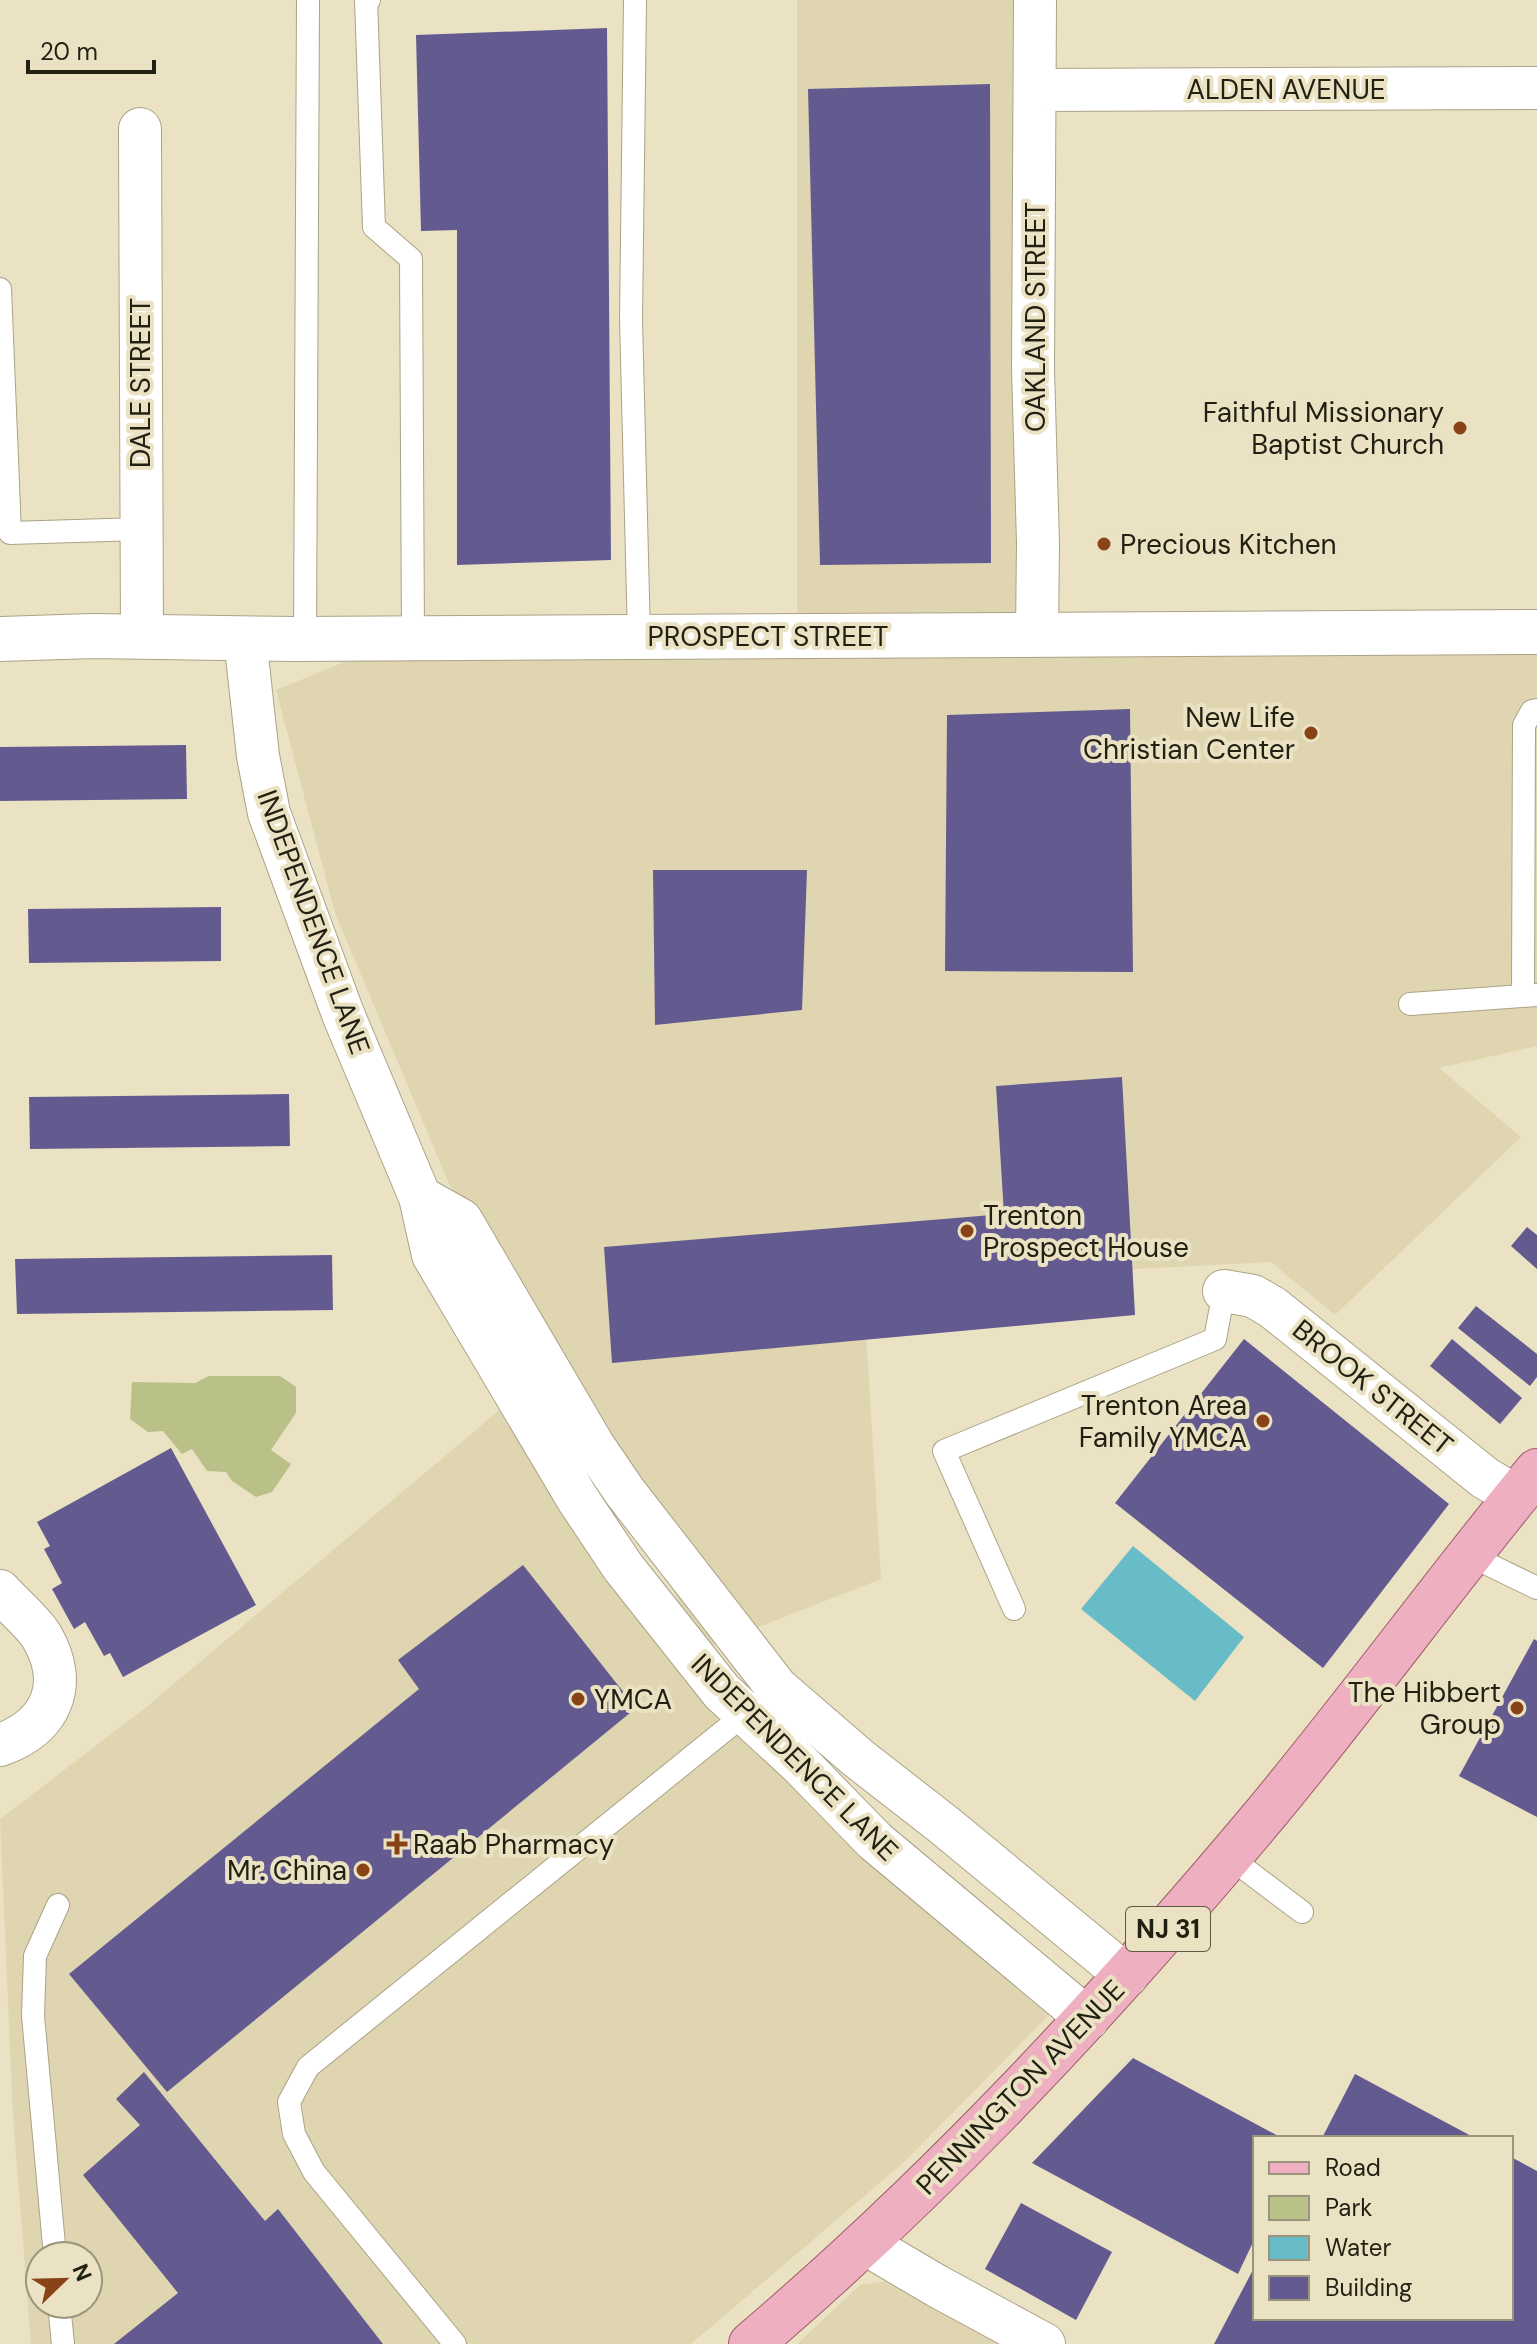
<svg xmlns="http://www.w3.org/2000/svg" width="1537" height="2344" font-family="'DM Sans',sans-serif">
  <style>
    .built { fill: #dfd5b0; fill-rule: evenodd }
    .green { fill: #b9c088 }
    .water { fill: #68bcc8 }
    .building { fill: #635b90 }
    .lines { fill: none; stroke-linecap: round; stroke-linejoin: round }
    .lane-casing { stroke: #aba386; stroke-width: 24 }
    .street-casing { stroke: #aba386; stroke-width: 44 }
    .secondary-casing { stroke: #aba386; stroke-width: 46 }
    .primary-casing { stroke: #9f5b69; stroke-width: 46 }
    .lane { stroke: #fff; stroke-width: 22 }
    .street { stroke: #fff; stroke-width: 42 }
    .secondary { stroke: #fff; stroke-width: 44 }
    .primary { stroke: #eeb0c1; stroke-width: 44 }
    .poi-dot { fill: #884417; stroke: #eae2c3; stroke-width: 3 }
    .labels { text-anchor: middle; stroke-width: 8; stroke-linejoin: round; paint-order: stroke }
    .shield { fill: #eae2c3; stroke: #5e5a48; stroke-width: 2 }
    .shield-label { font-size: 26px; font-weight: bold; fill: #221f13 }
    .street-label { font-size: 28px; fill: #221f13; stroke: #eae2c3 }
    .poi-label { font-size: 28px; fill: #221f13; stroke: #eae2c3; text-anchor: end }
  </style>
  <rect width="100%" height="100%" fill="#eae2c3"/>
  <path class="built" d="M 797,0 L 1037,0 L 1036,639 L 1537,634 L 1537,1046 L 1439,1068 L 1521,1137 L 1335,1315 L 1271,1262 L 863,1283 L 881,1579 L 705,1648 L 450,1186 L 335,913 L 276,690 L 413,634 L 797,627 Z
    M 502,1408 L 587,1543 L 1051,2013 L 903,2163 L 691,2344 L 31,2344 L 13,2116 L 0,1819 L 144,1709 ZM 40,2256 L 88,2256 L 88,2304 L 40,2304 Z
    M 887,2281 L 1007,2344 L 797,2344 L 860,2285 Z"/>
  <path class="green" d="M 209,1376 L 280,1376 L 296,1387 L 296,1413 L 271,1450 L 291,1464 L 272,1492 L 256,1497 L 232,1481 L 226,1472 L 207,1471 L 192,1449 L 182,1454 L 163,1431 L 148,1432 L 130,1419 L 132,1382 L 195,1383 Z"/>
  <path class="water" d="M 1133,1546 L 1244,1637 L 1195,1701 L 1081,1609 Z"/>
  <path class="building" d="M 607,28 L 611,560 L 457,565 L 457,230 L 421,231 L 416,35 Z
    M 990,84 L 991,563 L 820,565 L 808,89 Z
    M 1130,709 L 1133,972 L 945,971 L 947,715 Z
    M 186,745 L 187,799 L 0,801 L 0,747 Z
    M 653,870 L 807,870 L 802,1010 L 655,1025 Z
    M 221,907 L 221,961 L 29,963 L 28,909 Z
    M 1122,1077 L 1135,1315 L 612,1363 L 604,1247 L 1004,1214 L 996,1086 Z
    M 289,1094 L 290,1146 L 30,1149 L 29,1097 Z
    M 1527,1227 L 1537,1235 L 1537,1269 L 1511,1246 Z
    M 332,1255 L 333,1310 L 17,1314 L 15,1259 Z
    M 1476,1306 L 1537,1354 L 1537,1377 L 1530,1386 L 1458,1328 Z
    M 1244,1339 L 1449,1504 L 1323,1668 L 1115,1503 Z
    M 1452,1339 L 1522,1398 L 1500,1424 L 1430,1366 Z
    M 171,1448 L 256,1605 L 123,1677 L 110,1653 L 104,1656 L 85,1622 L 74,1629 L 52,1589 L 62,1583 L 44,1549 L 50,1546 L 37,1522 Z
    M 523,1565 L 636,1708 L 167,2092 L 69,1974 L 419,1689 L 398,1660 Z
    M 1534,1639 L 1537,1641 L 1537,1817 L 1459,1776 Z
    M 1133,2058 L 1282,2138 L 1255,2138 L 1255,2238 L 1238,2274 L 1032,2163 Z
    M 144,2072 L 265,2221 L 278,2209 L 383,2344 L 114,2344 L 178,2293 L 83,2175 L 140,2125 L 116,2099 Z
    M 1355,2074 L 1475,2138 L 1322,2138 Z
    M 1511,2157 L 1537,2171 L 1537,2344 L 1214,2344 L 1255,2266 L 1255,2318 L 1511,2318 Z
    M 1021,2203 L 1112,2252 L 1076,2320 L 985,2269 Z"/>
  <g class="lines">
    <g class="lane-casing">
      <path id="lane" d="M 369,0 L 366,0 L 374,227 L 411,259 L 413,638
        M 635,0 L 631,319 L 639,637
        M 0,289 L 10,533 L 140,529
        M 305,639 L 308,0
        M 1523,996 L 1524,725 L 1532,711 L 1537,710
        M 1410,1004 L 1536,995
        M 1469,1555 L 1537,1588
        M 1014,1609 L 944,1451 L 1215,1339 L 1224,1291
        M 1229,1857 L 1302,1912
        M 55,2256 L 33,2016 L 35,1956 L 58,1905
        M 59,2304 L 63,2344
        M 455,2344 L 314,2172 L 294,2134 L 289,2102 L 308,2067 L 751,1709"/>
    </g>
    <g class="street-casing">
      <path id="street" d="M 1035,0 L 1033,369 L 1038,543 L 1037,634
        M 1035,90 L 1537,88
        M 140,129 L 142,637
        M 245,638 L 258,756 L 269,813 L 343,1014 L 420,1197
        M 1224,1291 L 1253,1296 L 1272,1307 L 1485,1478 L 1516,1496
        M 0,1591 C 11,1604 35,1624 42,1637 C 70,1685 51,1727 0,1745
        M 1088,2019 L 875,1841 L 801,1765 L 722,1692 L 623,1567 L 577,1498 L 433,1255 L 420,1197 L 461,1220 L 593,1445 L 625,1492 L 777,1688 L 858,1758 L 944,1825 L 1127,1976
        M 864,2243 L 937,2286 L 1044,2344"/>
    </g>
    <g class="secondary-casing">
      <path id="secondary" d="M 0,639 L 93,636 L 296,639 L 1537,632"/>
    </g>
    <g class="primary-casing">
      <path id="primary" d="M 751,2344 C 940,2183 1108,2002 1267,1812 C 1360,1700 1445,1582 1537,1471"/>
    </g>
    <use href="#lane" class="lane"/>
    <use href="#street" class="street"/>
    <use href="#secondary" class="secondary"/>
    <use href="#primary" class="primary"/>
  </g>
  <g class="poi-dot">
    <circle cx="1460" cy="428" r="8"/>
    <circle cx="1104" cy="544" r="8"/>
    <circle cx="1311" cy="733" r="8"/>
    <circle cx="967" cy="1231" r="8"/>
    <circle cx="1263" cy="1421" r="8"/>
    <circle cx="578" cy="1699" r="8"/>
    <circle cx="1517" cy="1708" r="8"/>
    <path d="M393 1832h8v8h8v8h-8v8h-8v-8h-8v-8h8z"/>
    <circle cx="363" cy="1870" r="8"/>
  </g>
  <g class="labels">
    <rect class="shield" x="1126" y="1907" width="84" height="44" rx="6"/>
    <g class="shield-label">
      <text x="1168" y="1938">NJ 31</text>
    </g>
    <g class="street-label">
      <text x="1286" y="99">ALDEN AVENUE</text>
      <text transform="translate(1035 317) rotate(-90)" y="10">OAKLAND STREET</text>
      <text transform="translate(140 383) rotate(-90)" y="10">DALE STREET</text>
      <text x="768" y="646">PROSPECT STREET</text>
      <text transform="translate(314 922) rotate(70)" y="10">INDEPENDENCE LANE</text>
      <text transform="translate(1373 1387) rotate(39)" y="10">BROOK STREET</text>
      <text transform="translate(795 1757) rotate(45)" y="10">INDEPENDENCE LANE</text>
      <text transform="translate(1020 2087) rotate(-46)" y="10">PENNINGTON AVENUE</text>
    </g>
    <g class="poi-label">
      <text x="1444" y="422">Faithful Missionary<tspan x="1444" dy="32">Baptist Church</tspan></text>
      <text x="1120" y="554" text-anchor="start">Precious Kitchen</text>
      <text x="1295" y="727">New Life<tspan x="1295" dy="32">Christian Center</tspan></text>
      <text x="983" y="1225" text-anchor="start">Trenton<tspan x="983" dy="32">Prospect House</tspan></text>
      <text x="1247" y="1415">Trenton Area<tspan x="1247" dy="32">Family YMCA</tspan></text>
      <text x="1501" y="1702">The Hibbert<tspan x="1501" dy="32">Group</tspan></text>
      <text x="594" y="1709" text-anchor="start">YMCA</text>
      <text x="413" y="1854" text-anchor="start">Raab Pharmacy</text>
      <text x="347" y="1880">Mr. China</text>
    </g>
  </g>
  <rect x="1253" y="2136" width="260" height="184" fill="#eae2c3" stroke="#9a947d" stroke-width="2"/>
  <rect x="1269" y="2162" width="40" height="12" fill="#eeb0c1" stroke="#9a947d" stroke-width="2"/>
  <text x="1325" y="2176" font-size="24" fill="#221f13">Road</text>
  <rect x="1269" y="2196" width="40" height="24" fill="#b9c088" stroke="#9a947d" stroke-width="2"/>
  <text x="1325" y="2216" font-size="24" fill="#221f13">Park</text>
  <rect x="1269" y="2236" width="40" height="24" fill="#68bcc8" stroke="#9a947d" stroke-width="2"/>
  <text x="1325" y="2256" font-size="24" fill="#221f13">Water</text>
  <rect x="1269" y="2276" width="40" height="24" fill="#635b90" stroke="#9a947d" stroke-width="2"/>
  <text x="1325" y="2296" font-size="24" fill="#221f13">Building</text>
  <g transform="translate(64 2280) rotate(67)"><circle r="38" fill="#eae2c3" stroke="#9a947d" stroke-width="2"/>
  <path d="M0-6L14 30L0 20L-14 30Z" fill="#884417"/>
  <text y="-12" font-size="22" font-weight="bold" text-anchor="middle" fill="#221f13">N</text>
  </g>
  <path d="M28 60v12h126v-12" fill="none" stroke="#221f13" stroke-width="4"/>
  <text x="40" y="60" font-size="24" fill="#221f13" stroke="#eae2c3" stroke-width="6" paint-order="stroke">20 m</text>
</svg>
